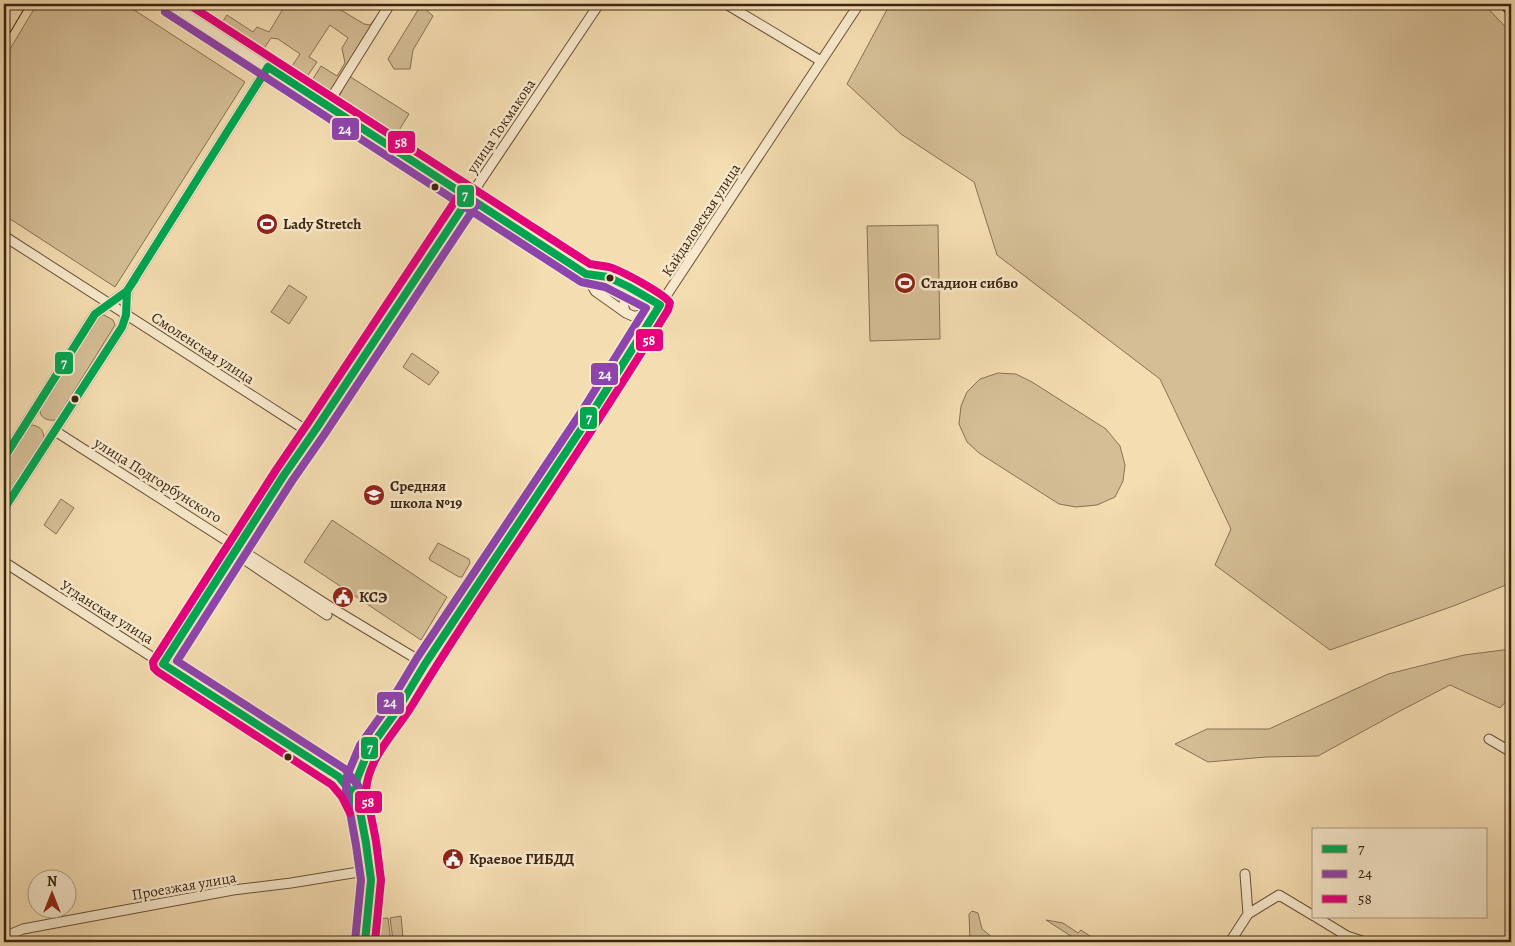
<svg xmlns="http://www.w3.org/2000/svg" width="1515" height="946" font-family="Alegreya,serif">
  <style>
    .green { fill: #d5be96; stroke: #887154 }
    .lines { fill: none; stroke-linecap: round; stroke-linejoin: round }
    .minor-casing { stroke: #695239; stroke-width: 11 }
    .major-casing { stroke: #3b2411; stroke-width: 13 }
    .highway-casing { stroke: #3b2411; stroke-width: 14 }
    .minor { stroke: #f8e9cc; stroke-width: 9 }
    .major { stroke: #f4ddb1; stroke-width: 11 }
    .highway { stroke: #f4ddb1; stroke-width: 12 }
    .bus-1-casing { stroke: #f8e9cc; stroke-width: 11 }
    .bus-2-casing { stroke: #f8e9cc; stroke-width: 11 }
    .bus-3-casing { stroke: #f8e9cc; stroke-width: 11 }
    .bus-1 { stroke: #00a651; stroke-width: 8 }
    .bus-2 { stroke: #8e44ad; stroke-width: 8 }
    .bus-3 { stroke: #e5007d; stroke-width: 8 }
    .bus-dot { fill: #3b2411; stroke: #f8e9cc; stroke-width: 2 }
    .labels { text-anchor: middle; stroke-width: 5; stroke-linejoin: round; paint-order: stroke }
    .street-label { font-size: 15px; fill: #3b2411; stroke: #f8e9cc }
    .poi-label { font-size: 15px; font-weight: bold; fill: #3b2411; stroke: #f8e9cc; text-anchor: start }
    .line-badge { stroke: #f8e9cc; stroke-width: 2 }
    .badge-label { font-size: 14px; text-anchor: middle; font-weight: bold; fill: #fff }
  </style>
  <rect width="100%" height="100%" fill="#f4ddb1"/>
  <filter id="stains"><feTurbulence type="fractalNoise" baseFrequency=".004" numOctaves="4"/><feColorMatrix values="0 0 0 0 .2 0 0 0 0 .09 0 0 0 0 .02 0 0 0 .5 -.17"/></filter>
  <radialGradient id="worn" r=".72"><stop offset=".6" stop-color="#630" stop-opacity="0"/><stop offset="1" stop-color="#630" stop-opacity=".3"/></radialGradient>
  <path class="green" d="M 37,4 L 125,4 L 245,82 L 115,287 L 4,215 L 4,59 Z
    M 286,4 L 331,4 L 364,24 L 370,25 L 380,12 L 382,4 L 388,4 L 331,95 L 311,82 L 321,66 L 337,76 L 345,63 L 342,48 L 348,38 L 330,25 L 309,57 L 317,62 L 302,84 L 276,67 L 281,61 L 292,66 L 300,54 L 278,39 L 271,38 L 263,50 L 271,57 L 267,62 L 252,52 L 250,48 L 225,32 L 223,21 L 227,15 L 253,32 L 257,27 L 269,32 Z
    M 890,4 L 1484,4 L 1511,33 L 1511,583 L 1456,605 L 1330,650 L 1215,565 L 1231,529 L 1160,379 L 997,255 L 974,182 L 901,134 L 847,84 Z
    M 421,5 L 433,16 L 413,50 L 410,69 L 394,69 L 388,59 Z
    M 349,76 L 409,114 L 395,137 L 338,99 Z
    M 938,225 L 940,339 L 870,341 L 867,226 Z
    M 289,285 L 307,297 L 289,324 L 271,312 Z
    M 104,315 L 113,320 L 115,325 L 56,420 C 46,421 39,418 40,407 L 99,316 Z
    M 412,353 L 439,372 L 429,385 L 403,367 Z
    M 998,373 L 1016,374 L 1032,382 L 1106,429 L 1120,446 L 1125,465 L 1123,481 L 1115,497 L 1097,505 L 1076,507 L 1059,504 L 979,453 L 967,442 L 959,424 L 961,406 L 967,392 L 980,379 Z
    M 33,425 C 41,427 44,431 44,439 L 4,500 L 4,463 L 27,427 Z
    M 61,499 L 74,508 L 56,534 L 44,525 Z
    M 332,520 L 447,597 L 421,640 L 304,562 Z
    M 438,543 L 469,559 L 470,563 L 462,577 L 459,577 L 430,560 L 429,558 Z
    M 1511,649 L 1511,696 L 1500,708 L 1450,685 L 1400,711 L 1318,756 L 1266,757 L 1208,762 L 1175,744 L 1207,729 L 1269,729 L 1388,674 L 1464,655 Z
    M 972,911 L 978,913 L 982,929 L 998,942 L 972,942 L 970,940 L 969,914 Z
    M 401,916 L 403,937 L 393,940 L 390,918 Z
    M 388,918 L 391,942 L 374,942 L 377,919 Z
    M 1046,920 L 1063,923 L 1078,933 L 1081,930 L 1099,942 L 1076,942 L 1077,940 Z"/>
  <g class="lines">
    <g class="minor-casing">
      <path id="minor" d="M 170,4 L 586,274 L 608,277 L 629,287 L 660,305
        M 726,4 L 821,61
        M 327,105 L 390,4
        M 4,236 L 312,434
        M 586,274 L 595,291 L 626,313 L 649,323
        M 626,313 C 620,302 627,292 639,293
        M 633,316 C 644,317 651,307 646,296
        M 55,431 L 332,608 L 425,664
        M 4,458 L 95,314 L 127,291 L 268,67
        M 4,509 L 122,327 L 126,315 L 127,291
        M 238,547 L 242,558 L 327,615
        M 4,562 L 339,777 L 351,792 L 355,800
        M 163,664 L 284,475 L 316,429 L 412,283 L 599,4
        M 1489,739 L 1511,752
        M 1248,914 L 1279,895 L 1314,916
        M 1316,917 L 1347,936 L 1365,942
        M 4,937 L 23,929 L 233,890 L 291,883 L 371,870
        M 365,942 L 371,880 L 366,843 L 356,790 L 357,779 L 369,749 L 398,709 L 425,664 L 590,416 L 660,305 L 859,4
        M 1230,942 L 1248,914 L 1245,874"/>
    </g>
    <g class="major-casing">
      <path id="major" d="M 4,31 L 20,4"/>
    </g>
    <g class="highway-casing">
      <path id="highway" d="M 1506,4 L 1511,9"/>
    </g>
    <use href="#minor" class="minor"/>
    <use href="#major" class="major"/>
    <use href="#highway" class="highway"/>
    <g class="bus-1-casing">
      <path id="bus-1" d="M 268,67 L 586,274 L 608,277 L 629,287 L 660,305 L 590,416 L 425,664 L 398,709 L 369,749 L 357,779 L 356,790 L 366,843 L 371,880 L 365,942
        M 4,458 L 95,314 L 127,291 L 135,279
        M 4,509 L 122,327 L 126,315 L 127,291 L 268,67
        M 359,809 L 351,792 L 339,777 L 163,664 L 284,475 L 316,429 L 469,198"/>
    </g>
    <g class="bus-2-casing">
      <path id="bus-2" d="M 165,12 L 581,282 L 605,287 L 646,308 L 582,411 L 417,658 L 390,703 L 360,745 L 347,776 L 346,790 L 356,845 L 361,880 L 355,941
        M 368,805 L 359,787 L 345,769 L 177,661 L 292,481 L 324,435 L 477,204"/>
    </g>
    <g class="bus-3-casing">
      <path id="bus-3" d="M 188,4 L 590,264 C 596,265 603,266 609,267 C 620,270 665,294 670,303 L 668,310 C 623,383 576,455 528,527 C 489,585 449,644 413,704 C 396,732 369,756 366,790 L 376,841 L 381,880 L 375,942
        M 350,813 L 342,797 L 332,785 L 158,672 L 154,668 L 153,662 L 276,470 L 308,423 L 461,192"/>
    </g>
    <use href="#bus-1" class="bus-1"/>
    <use href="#bus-2" class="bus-2"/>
    <use href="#bus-3" class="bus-3"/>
  </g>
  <defs>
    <g id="stadium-disc" transform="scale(1.125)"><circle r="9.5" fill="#8f2418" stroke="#f8e9cc"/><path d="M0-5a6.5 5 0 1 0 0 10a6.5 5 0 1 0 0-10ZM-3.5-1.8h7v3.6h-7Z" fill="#fff"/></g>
    <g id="school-disc" transform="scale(1.125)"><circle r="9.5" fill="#8f2418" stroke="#f8e9cc"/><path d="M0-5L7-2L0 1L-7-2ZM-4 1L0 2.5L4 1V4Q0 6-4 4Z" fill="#fff"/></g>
    <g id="civic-disc" transform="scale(1.125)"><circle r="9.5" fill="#8f2418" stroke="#f8e9cc"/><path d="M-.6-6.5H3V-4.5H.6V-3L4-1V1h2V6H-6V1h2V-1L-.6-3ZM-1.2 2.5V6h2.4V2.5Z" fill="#fff"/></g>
  </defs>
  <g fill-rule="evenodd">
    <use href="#stadium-disc" x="267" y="224"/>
    <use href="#stadium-disc" x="905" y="283"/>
    <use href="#school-disc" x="374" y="495"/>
    <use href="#civic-disc" x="343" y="597"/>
    <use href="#civic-disc" x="453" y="859"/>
  </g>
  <g class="bus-dot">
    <circle cx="435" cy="187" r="4.5"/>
    <circle cx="610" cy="278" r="4.5"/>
    <circle cx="75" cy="399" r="4.5"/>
    <circle cx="288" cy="757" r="4.5"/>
  </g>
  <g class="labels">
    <g class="street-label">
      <text transform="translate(501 126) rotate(-56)" y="5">улица Токмакова</text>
      <text transform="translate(701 220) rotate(-57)" y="5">Кайдаловская улица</text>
      <text transform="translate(203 348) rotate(33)" y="5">Смоленская улица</text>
      <text transform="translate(158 480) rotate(32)" y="5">улица Подгорбунского</text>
      <text transform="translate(107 612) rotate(32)" y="5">Угданская улица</text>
      <text transform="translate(184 886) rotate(-10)" y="5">Проезжая улица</text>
    </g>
    <g class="poi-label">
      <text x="283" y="229">Lady Stretch</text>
      <text x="921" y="288">Стадион сибво</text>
      <text x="390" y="491">Средняя<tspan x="390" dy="17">школа №19</tspan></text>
      <text x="359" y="602">КСЭ</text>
      <text x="469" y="864">Краевое ГИБДД</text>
    </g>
  </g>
  <g class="line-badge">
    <rect x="331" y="117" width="29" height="24" rx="5" fill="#8e44ad"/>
    <rect x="387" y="130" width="29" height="24" rx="5" fill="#e5007d"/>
    <rect x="456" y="184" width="19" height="24" rx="5" fill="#00a651"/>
    <rect x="635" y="328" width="29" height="24" rx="5" fill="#e5007d"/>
    <rect x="54" y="351" width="20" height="24" rx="5" fill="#00a651"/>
    <rect x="590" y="362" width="29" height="24" rx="5" fill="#8e44ad"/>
    <rect x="579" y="406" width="19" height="24" rx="5" fill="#00a651"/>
    <rect x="376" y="691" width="29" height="24" rx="5" fill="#8e44ad"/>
    <rect x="360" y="736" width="19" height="24" rx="5" fill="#00a651"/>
    <rect x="354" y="790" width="29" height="24" rx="5" fill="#e5007d"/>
  </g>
  <g class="badge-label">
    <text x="345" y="134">24</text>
    <text x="401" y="147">58</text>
    <text x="465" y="200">7</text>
    <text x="649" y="345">58</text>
    <text x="64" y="368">7</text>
    <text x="605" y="379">24</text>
    <text x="589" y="423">7</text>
    <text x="390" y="707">24</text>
    <text x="370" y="753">7</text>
    <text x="368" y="807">58</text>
  </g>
  <rect width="1515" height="946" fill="none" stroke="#f4ddb1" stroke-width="20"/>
  <rect x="5" y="5" width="1505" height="936" fill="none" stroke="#3b2411" stroke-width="2.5"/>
  <rect x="10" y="10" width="1495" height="926" fill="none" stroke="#3b2411"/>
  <rect x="1312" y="828" width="175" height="90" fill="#f8e9cc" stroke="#ac9a81"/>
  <rect x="1322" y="845" width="25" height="8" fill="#00a651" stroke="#ac9a81"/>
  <text x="1358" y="854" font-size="15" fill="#3b2411">7</text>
  <rect x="1322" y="870" width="25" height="8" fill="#8e44ad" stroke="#ac9a81"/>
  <text x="1358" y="878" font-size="15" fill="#3b2411">24</text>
  <rect x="1322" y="895" width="25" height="8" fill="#e5007d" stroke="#ac9a81"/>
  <text x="1358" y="904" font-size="15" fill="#3b2411">58</text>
  <g transform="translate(52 894)"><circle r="24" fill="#f8e9cc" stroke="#ac9a81"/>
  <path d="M0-4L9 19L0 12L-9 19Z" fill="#8f2418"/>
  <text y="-8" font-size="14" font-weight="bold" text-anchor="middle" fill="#3b2411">N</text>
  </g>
  <rect width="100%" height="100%" filter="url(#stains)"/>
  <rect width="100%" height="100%" fill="url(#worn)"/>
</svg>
